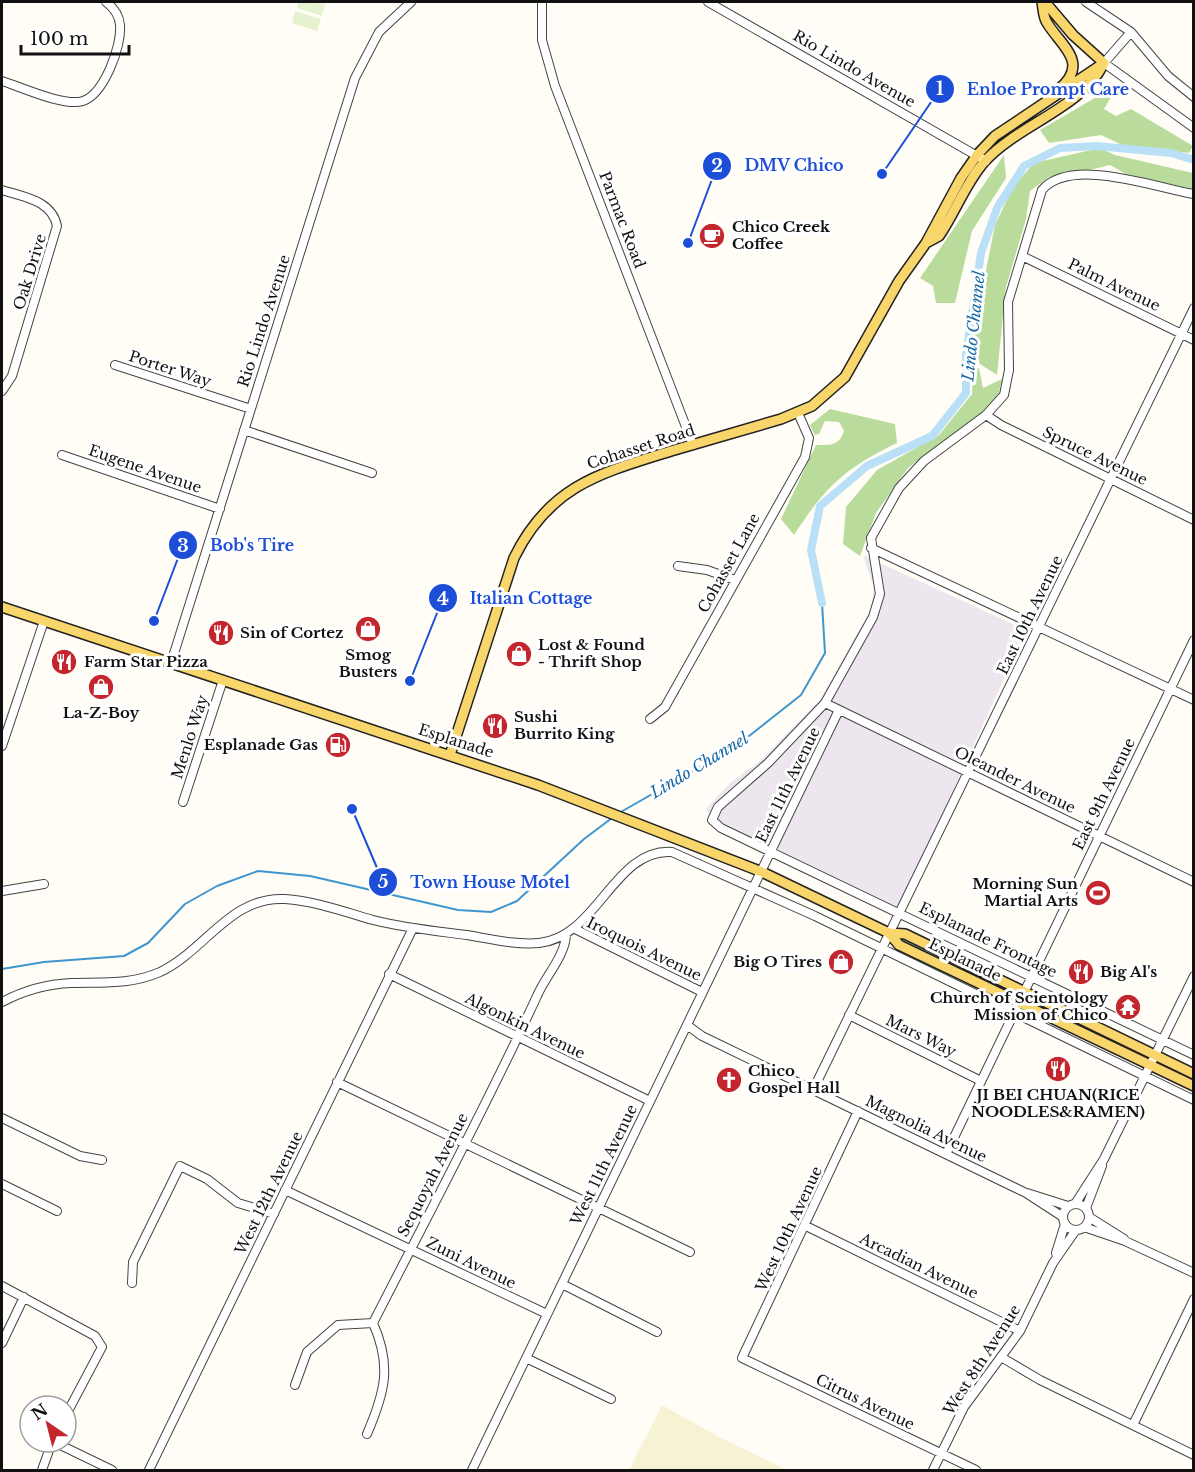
<svg xmlns="http://www.w3.org/2000/svg" width="1195" height="1472" font-family="'Libre Baskerville',serif">
  <style>
    .industrial { fill: #eee6ef }
    .farmland { fill: #f6f3d4 }
    .forest { fill: #b9dc9c }
    .pitch { fill: #e6f2cf }
    .lines { fill: none; stroke-linecap: round; stroke-linejoin: round }
    .stream { stroke: #3f96cf; stroke-width: 2 }
    .canal { stroke: #b9e0f7; stroke-width: 8 }
    .minor-casing { stroke: #444; stroke-width: 10 }
    .major-casing { stroke: #222; stroke-width: 12 }
    .minor { stroke: #fff; stroke-width: 8 }
    .major { stroke: #f9d66b; stroke-width: 9 }
    .labels { text-anchor: middle; stroke-width: 6; stroke-linejoin: round; paint-order: stroke }
    .street-label { font-size: 15px; fill: #111; stroke: #fff }
    .poi-label { font-size: 15px; font-weight: bold; fill: #111; stroke: #fff; text-anchor: start }
    .water-label { font-size: 16px; font-style: italic; fill: #1768a6; stroke: #fff }
    .leader { fill: none; stroke: #1d4ed8; stroke-width: 2 }
    .callout-dot { fill: #1d4ed8; stroke: #fff; stroke-width: 2 }
    .mark-label { font-size: 18px; text-anchor: middle; font-weight: bold; fill: #fff }
    .callout-label { font-size: 16px; text-anchor: middle; font-weight: bold; fill: #1d4ed8; stroke: #fff; stroke-width: 6; stroke-linejoin: round; paint-order: stroke }
  </style>
  <rect width="100%" height="100%" fill="#fffdf5"/>
  <path class="industrial" d="M 863,555 L 1019,627 L 1025,633 L 899,908 L 730,830 L 716,821 L 706,809 L 730,783 L 760,761 L 819,701 L 871,609 L 874,588 Z"/>
  <path class="farmland" d="M 662,1405 L 719,1437 L 787,1470 L 629,1470 Z"/>
  <path class="forest" d="M 1105,92 L 1111,97 L 1104,109 L 1116,116 L 1131,109 L 1193,146 L 1189,153 L 1124,146 L 1101,135 L 1049,143 L 1040,130 Z
    M 1100,148 L 1115,155 L 1193,173 L 1193,189 L 1126,174 L 1110,165 L 1066,176 L 1049,177 L 1030,191 L 1026,219 L 1006,287 L 997,375 L 980,364 L 972,340 L 995,225 L 1013,187 L 1034,163 Z
    M 1004,155 L 1006,178 L 972,231 L 955,303 L 936,303 L 933,286 L 920,278 Z
    M 979,368 L 983,388 L 1002,379 L 996,404 L 908,468 L 876,513 L 860,556 L 843,544 L 846,507 L 877,470 L 939,435 L 972,394 L 973,369 Z
    M 830,409 L 895,424 L 897,443 C 845,468 825,487 794,535 L 781,519 L 816,445 C 831,445 839,446 844,431 L 839,422 L 825,421 L 819,434 L 815,435 L 810,425 Z"/>
  <path class="pitch" d="M 298,2 L 325,4 L 322,16 L 297,8 Z
    M 295,11 L 321,19 L 317,31 L 292,23 Z"/>
  <g class="lines">
    <path class="stream" d="M 619,813 L 735,747 L 801,695 L 825,653 L 822,603
      M 2,969 L 44,962 L 124,956 L 148,943 L 185,904 L 217,886 L 258,871 L 310,876 L 458,910 L 491,912 L 517,901 L 584,839 L 612,818"/>
    <path class="canal" d="M 822,603 L 811,550 L 820,506 L 867,466 L 932,436 L 966,393 L 966,355 L 981,253 L 997,208 L 1024,166 L 1060,148 L 1097,146 L 1171,153 L 1194,160"/>
    <g class="minor-casing">
      <path id="minor" d="M 542,2 L 542,40 L 555,86 L 693,445
        M 708,2 L 986,161
        M 1086,2 L 1131,32 L 1168,76 L 1194,97
        M 1131,32 L 1104,63 L 1194,128
        M 2,81 C 21,87 64,107 83,101 C 104,94 122,46 120,25 C 119,15 113,7 106,2
        M 2,190 C 23,197 52,200 57,226 L 12,376 L 2,391
        M 1194,194 C 1157,188 1071,156 1042,190 L 1008,302 L 1009,370 L 1004,395 L 986,415 L 924,461 L 899,488 L 871,538 L 880,594 L 873,617 L 825,703 L 768,763 L 718,807 L 712,820 L 721,828 L 1194,1055
        M 1022,256 L 1194,340
        M 115,365 L 251,409
        M 986,415 L 1001,425 L 1194,520
        M 244,430 L 372,473
        M 62,455 L 220,509
        M 871,548 L 1194,700
        M 678,566 L 707,570 L 735,580
        M 171,663 L 355,78 L 379,32 L 411,2
        M 825,703 L 1194,882
        M 650,719 L 665,707 L 805,457 L 809,438 L 798,413
        M 2,746 L 44,621
        M 183,802 L 223,680
        M 2,891 L 44,884
        M 575,929 L 702,992
        M 389,974 L 650,1101
        M 2,1002 C 23,991 47,984 71,983 C 103,982 130,985 160,972 C 205,951 230,896 285,899 C 315,901 345,912 373,920 C 404,928 436,931 467,935 C 491,939 515,945 539,943 C 598,937 614,848 672,852 L 815,916 L 1194,1100
        M 849,1015 L 981,1081
        M 687,1025 L 702,1036 L 1026,1193 L 1063,1217
        M 337,1082 L 690,1252
        M 813,1090 L 1194,308
        M 858,1111 L 742,1358 L 976,1470
        M 2,1118 L 80,1156 L 102,1160
        M 946,1154 L 1194,640
        M 2,1184 L 57,1211
        M 285,1190 L 547,1314
        M 1027,1193 L 1068,1206
        M 1075,1204 L 1104,1159 L 1194,976
        M1063 1217a13 13 0 1 1 26 0a13 13 0 1 1-26 0Z
        M 1086,1208 L 1102,1166
        M 1089,1217 L 1124,1239
        M 806,1226 L 1020,1331
        M 1084,1227 L 1125,1241 L 1194,1273
        M 1056,1253 L 1065,1224
        M 132,1283 L 133,1262 L 180,1166 L 207,1179 L 238,1203 L 274,1214
        M 562,1284 L 657,1332
        M 2,1286 L 95,1336 L 102,1347 L 66,1415
        M 2,1343 L 24,1297
        M 1001,1357 L 1040,1380 L 1194,1455
        M 526,1358 L 611,1399
        M 295,1385 L 307,1352 L 338,1325 L 373,1323
        M 1133,1425 L 1194,1299
        M 367,1434 C 385,1392 392,1366 373,1323 C 428,1215 486,1107 537,996 C 545,977 565,956 566,935
        M 54,1442 L 112,1470
        M 42,1470 L 52,1442
        M 149,1470 L 413,928
        M 472,1470 L 839,710
        M 933,1470 L 964,1407 L 1020,1331 L 1053,1263 L 1076,1230"/>
    </g>
    <g class="major-casing">
      <path id="major" d="M 1042,2 C 1043,7 1043,15 1046,21 C 1059,45 1092,62 1058,90
        M 1045,2 L 1073,35 L 1104,63
        M 926,243 L 939,236 C 955,213 966,182 985,161 C 1018,125 1081,108 1103,65
        M 2,607 L 538,785 L 762,872 L 889,933 L 905,934 L 1194,1074
        M 450,755 L 514,558 C 549,486 600,473 671,451 C 708,440 744,430 781,419 L 812,406 L 845,377 L 899,281 L 926,243 L 961,178 L 977,155 L 995,136 L 1104,63
        M 889,933 L 899,945 L 1194,1086"/>
    </g>
    <use href="#minor" class="minor"/>
    <use href="#major" class="major"/>
  </g>
  <defs>
    <g id="cafe-disc" transform="scale(1.35)"><circle r="9.5" fill="#c4262e" stroke="#fff"/><path d="M-5.5-4.5H6V0H3Q3 3.5 0 3.5H-2.5Q-5.5 3.5-5.5 0ZM3-3.2v2h1.7v-2ZM-6 4.5H4V6H-6Z" fill="#fff"/></g>
    <g id="shop-disc" transform="scale(1.35)"><circle r="9.5" fill="#c4262e" stroke="#fff"/><path d="M-5-2.5h2.3a2.7 3.5 0 0 1 5.4 0H5L5.5 6h-11ZM-1.5-2.5h3a1.5 2.3 0 0 0-3 0Z" fill="#fff"/></g>
    <g id="restaurant-disc" transform="scale(1.35)"><circle r="9.5" fill="#c4262e" stroke="#fff"/><path d="M-5-6h1v4h1v-4h1v4h1v-4h1v5L-1.5 .5V6h-2V.5L-5-1ZM5-6V6H3V1.5H1.5Q1.5-4 5-6Z" fill="#fff"/></g>
    <g id="fuel-disc" transform="scale(1.35)"><circle r="9.5" fill="#c4262e" stroke="#fff"/><path d="M-5.5-6h7V0h2V4h1.3V-2.5L3-4.5l.8-.8L6-3V5H2.5V1h-1V6h-7ZM-4.2-4.7v3.2H.2V-4.7Z" fill="#fff"/></g>
    <g id="stadium-disc" transform="scale(1.35)"><circle r="9.5" fill="#c4262e" stroke="#fff"/><path d="M0-5a6.5 5 0 1 0 0 10a6.5 5 0 1 0 0-10ZM-3.5-1.8h7v3.6h-7Z" fill="#fff"/></g>
    <g id="temple-disc" transform="scale(1.35)"><circle r="9.5" fill="#c4262e" stroke="#fff"/><path d="M0-6L5-2H3V0L6.5 2.5H4V6H1.5V3h-3V6H-4V2.5H-6.5L-3 0V-2H-5Z" fill="#fff"/></g>
    <g id="church-disc" transform="scale(1.35)"><circle r="9.5" fill="#c4262e" stroke="#fff"/><path d="M-1.2-6h2.4v3.5h3.3v2.4h-3.3V6h-2.4V-.1h-3.3v-2.4h3.3Z" fill="#fff"/></g>
  </defs>
  <g fill-rule="evenodd">
    <use href="#cafe-disc" x="712" y="236"/>
    <use href="#shop-disc" x="368" y="629"/>
    <use href="#restaurant-disc" x="221" y="633"/>
    <use href="#shop-disc" x="519" y="654"/>
    <use href="#restaurant-disc" x="64" y="662"/>
    <use href="#shop-disc" x="101" y="687"/>
    <use href="#restaurant-disc" x="495" y="726"/>
    <use href="#fuel-disc" x="338" y="745"/>
    <use href="#stadium-disc" x="1098" y="893"/>
    <use href="#shop-disc" x="841" y="962"/>
    <use href="#restaurant-disc" x="1081" y="972"/>
    <use href="#temple-disc" x="1128" y="1007"/>
    <use href="#restaurant-disc" x="1058" y="1069"/>
    <use href="#church-disc" x="729" y="1080"/>
  </g>
  <g class="labels">
    <g class="street-label">
      <text transform="translate(854 69) rotate(30)" y="5">Rio Lindo Avenue</text>
      <text transform="translate(622 220) rotate(69)" y="5">Parmac Road</text>
      <text transform="translate(30 272) rotate(-73)" y="5">Oak Drive</text>
      <text transform="translate(1114 285) rotate(26)" y="5">Palm Avenue</text>
      <text transform="translate(264 321) rotate(-72)" y="5">Rio Lindo Avenue</text>
      <text transform="translate(170 369) rotate(18)" y="5">Porter Way</text>
      <text transform="translate(641 447) rotate(-18)" y="5">Cohasset Road</text>
      <text transform="translate(1095 456) rotate(26)" y="5">Spruce Avenue</text>
      <text transform="translate(145 469) rotate(19)" y="5">Eugene Avenue</text>
      <text transform="translate(729 563) rotate(-61)" y="5">Cohasset Lane</text>
      <text transform="translate(1030 615) rotate(-64)" y="5">East 10th Avenue</text>
      <text transform="translate(190 737) rotate(-72)" y="5">Menlo Way</text>
      <text transform="translate(456 741) rotate(18)" y="5">Esplanade</text>
      <text transform="translate(1015 780) rotate(26)" y="5">Oleander Avenue</text>
      <text transform="translate(788 785) rotate(-64)" y="5">East 11th Avenue</text>
      <text transform="translate(1104 794) rotate(-64)" y="5">East 9th Avenue</text>
      <text transform="translate(988 940) rotate(26)" y="5">Esplanade Frontage</text>
      <text transform="translate(644 949) rotate(26)" y="5">Iroquois Avenue</text>
      <text transform="translate(965 960) rotate(26)" y="5">Esplanade</text>
      <text transform="translate(525 1026) rotate(26)" y="5">Algonkin Avenue</text>
      <text transform="translate(921 1036) rotate(26)" y="5">Mars Way</text>
      <text transform="translate(926 1129) rotate(26)" y="5">Magnolia Avenue</text>
      <text transform="translate(604 1165) rotate(-64)" y="5">West 11th Avenue</text>
      <text transform="translate(433 1175) rotate(-63)" y="5">Sequoyah Avenue</text>
      <text transform="translate(269 1193) rotate(-64)" y="5">West 12th Avenue</text>
      <text transform="translate(789 1229) rotate(-65)" y="5">West 10th Avenue</text>
      <text transform="translate(471 1263) rotate(26)" y="5">Zuni Avenue</text>
      <text transform="translate(919 1266) rotate(26)" y="5">Arcadian Avenue</text>
      <text transform="translate(982 1360) rotate(-57)" y="5">West 8th Avenue</text>
      <text transform="translate(865 1402) rotate(26)" y="5">Citrus Avenue</text>
    </g>
    <g class="poi-label">
      <text x="732" y="232">Chico Creek<tspan x="732" dy="17">Coffee</tspan></text>
      <text x="240" y="638">Sin of Cortez</text>
      <text x="538" y="650">Lost &amp; Found<tspan x="538" dy="17">- Thrift Shop</tspan></text>
      <text x="368" y="660" text-anchor="middle">Smog<tspan x="368" dy="17">Busters</tspan></text>
      <text x="84" y="667">Farm Star Pizza</text>
      <text x="101" y="718" text-anchor="middle">La-Z-Boy</text>
      <text x="514" y="722">Sushi<tspan x="514" dy="17">Burrito King</tspan></text>
      <text x="318" y="750" text-anchor="end">Esplanade Gas</text>
      <text x="1078" y="889" text-anchor="end">Morning Sun<tspan x="1078" dy="17">Martial Arts</tspan></text>
      <text x="822" y="967" text-anchor="end">Big O Tires</text>
      <text x="1100" y="977">Big Al's</text>
      <text x="1108" y="1003" text-anchor="end">Church of Scientology<tspan x="1108" dy="17">Mission of Chico</tspan></text>
      <text x="748" y="1076">Chico<tspan x="748" dy="17">Gospel Hall</tspan></text>
      <text x="1058" y="1100" text-anchor="middle">JI BEI CHUAN(RICE<tspan x="1058" dy="17">NOODLES&amp;RAMEN)</tspan></text>
    </g>
    <g class="water-label">
      <text transform="translate(973 326) rotate(-84)" y="6">Lindo Channel</text>
      <text transform="translate(699 765) rotate(-31)" y="6">Lindo Channel</text>
    </g>
  </g>
  <path class="leader" d="M882 174L940 89M688 243L717 166M154 621L183 545M410 681L443 598M352 809L383 882"/>
  <g class="callout-dot">
    <circle cx="882" cy="174" r="6"/>
    <circle cx="688" cy="243" r="6"/>
    <circle cx="154" cy="621" r="6"/>
    <circle cx="410" cy="681" r="6"/>
    <circle cx="352" cy="809" r="6"/>
    <circle cx="940" cy="89" r="15"/>
    <circle cx="717" cy="166" r="15"/>
    <circle cx="183" cy="545" r="15"/>
    <circle cx="443" cy="598" r="15"/>
    <circle cx="383" cy="882" r="15"/>
  </g>
  <g class="mark-label">
    <text x="940" y="95">1</text>
    <text x="717" y="172">2</text>
    <text x="183" y="552">3</text>
    <text x="443" y="605">4</text>
    <text x="383" y="888">5</text>
  </g>
  <g class="callout-label">
    <text x="1048" y="95">Enloe Prompt Care</text>
    <text x="794" y="171">DMV Chico</text>
    <text x="252" y="551">Bob's Tire</text>
    <text x="531" y="604">Italian Cottage</text>
    <text x="490" y="888">Town House Motel</text>
  </g>
  <rect width="1195" height="1472" fill="none" stroke="#111111" stroke-width="6"/>
  <g transform="translate(48 1424) rotate(325)"><circle r="28" fill="#ffffff" stroke="#a0a0a0" stroke-width="1.5"/>
  <path d="M0-4.5L10 22L0 15L-10 22Z" fill="#c4262e"/>
  <text y="-9" font-size="16" font-weight="bold" text-anchor="middle" fill="#111111">N</text>
  </g>
  <path d="M21 45v9h108v-9" fill="none" stroke="#111111" stroke-width="3"/>
  <text x="30" y="45" font-size="18" fill="#111111" stroke="#ffffff" stroke-width="4.5" paint-order="stroke">100 m</text>
</svg>
